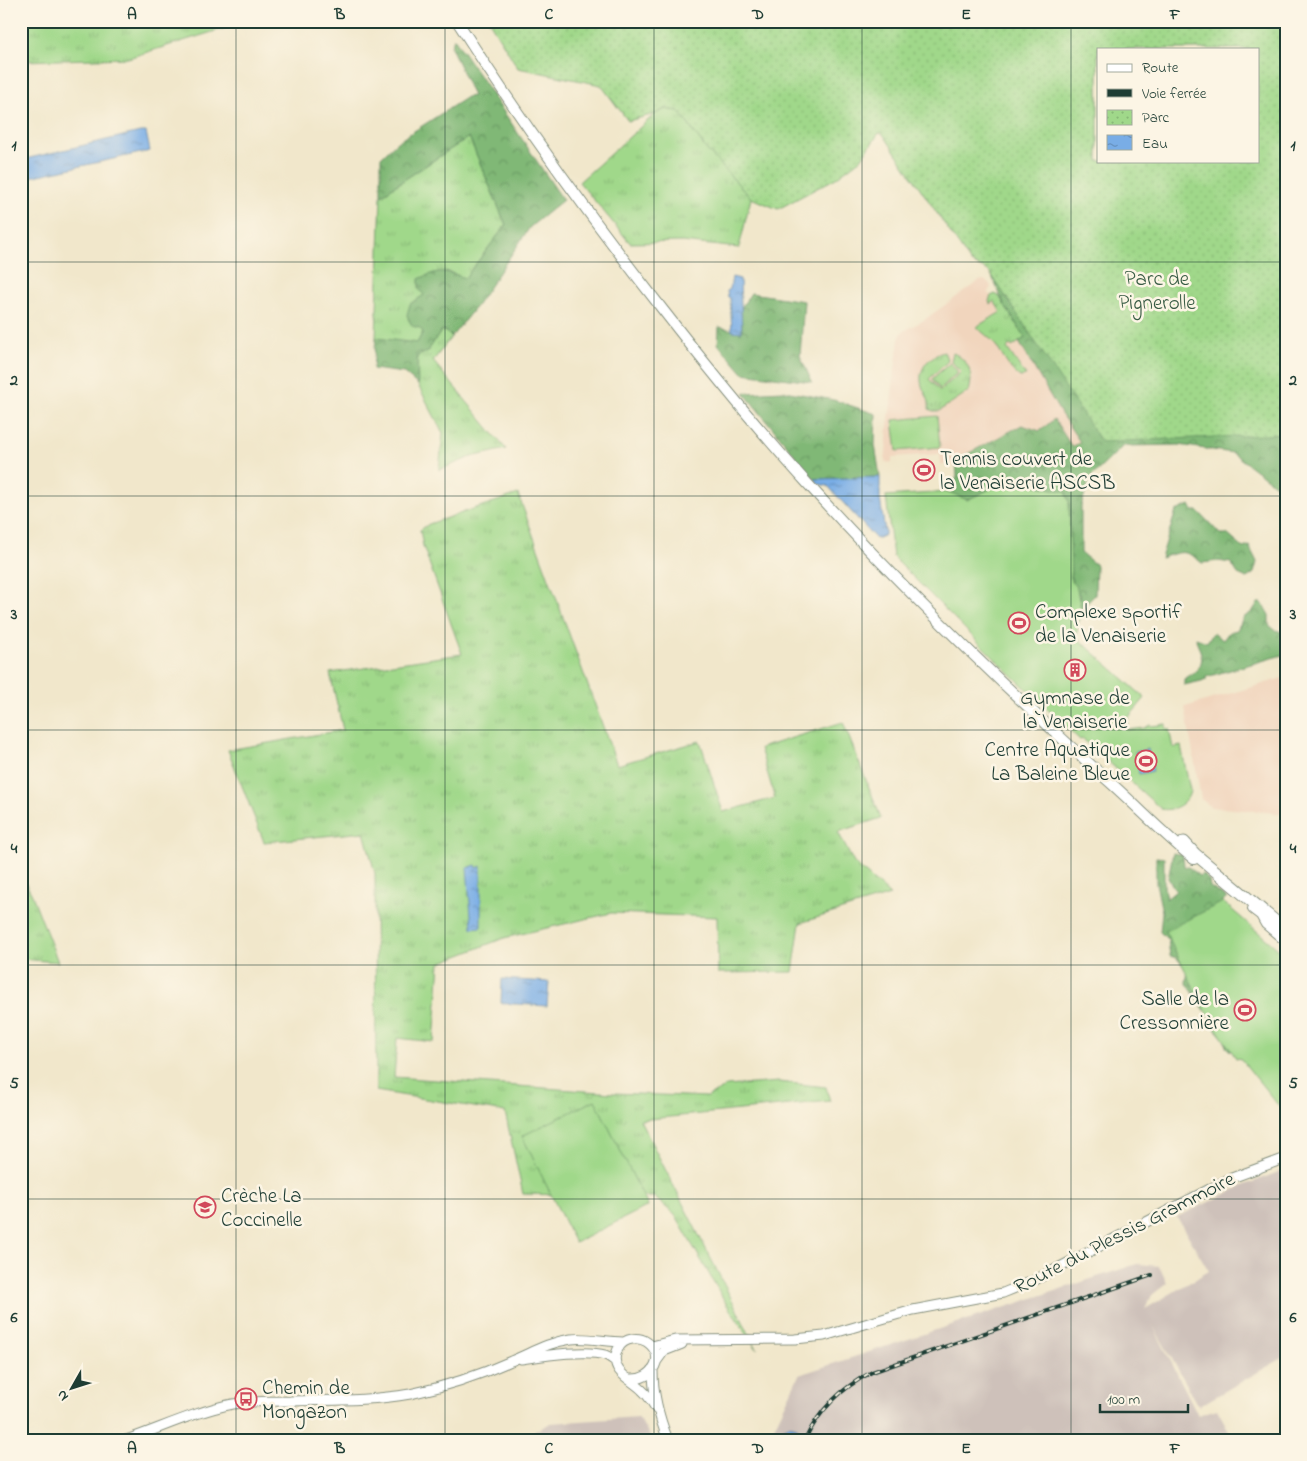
<svg xmlns="http://www.w3.org/2000/svg" width="1307" height="1461" font-family="'Indie Flower',sans-serif">
  <style>
    .built { fill: #f1d5bd }
    .industrial { fill: #cec1ba }
    .grass { fill: url(#grass-tufts); stroke: #608a5f }
    .forest { fill: url(#forest-crowns); stroke: #507a55 }
    .park { fill: url(#park-dots); stroke: #608a5f; fill-rule: evenodd }
    .pitch { fill: #a0d88a; stroke: #608a5f }
    .water { fill: url(#water-ripples); stroke: #4c758d }
    .lines { fill: none; stroke-linecap: round; stroke-linejoin: round }
    .secondary-casing { stroke: #889280; stroke-width: 11 }
    .primary-casing { stroke: #889280; stroke-width: 12 }
    .highway-casing { stroke: #889280; stroke-width: 13 }
    .secondary { stroke: #fff; stroke-width: 9 }
    .primary { stroke: #fff; stroke-width: 10 }
    .highway { stroke: #fff; stroke-width: 11 }
    .rail-casing { stroke: #1f3d34; stroke-width: 4 }
    .rail { stroke: #fcf5e5; stroke-width: 2; stroke-dasharray: 5.5; stroke-linecap: butt }
    .grid { fill: none; stroke: #1f3d34; stroke-width: 1; stroke-opacity: 0.55 }
    .labels { text-anchor: middle; stroke-width: 5; stroke-linejoin: round; paint-order: stroke }
    .park-label { font-size: 21px; fill: #395c45; stroke: #fcf5e5 }
    .poi-label { font-size: 21px; fill: #1f3d34; stroke: #fcf5e5; text-anchor: start }
    .street-label { font-size: 21px; fill: #1f3d34; stroke: #fcf5e5 }
    .neatline { fill: none; stroke: #1f3d34; stroke-width: 2 }
    .grid-label { font-size: 16px; text-anchor: middle; font-weight: bold; fill: #1f3d34 }
  </style>
  <defs>
    <pattern id="grass-tufts" width="24" height="20" patternUnits="userSpaceOnUse" patternTransform="scale(1.25)"><rect width="24" height="20" fill="#a0d88a"/><path d="M3 7l-1-3M5 7V3M7 7l1-3M15 17l-1-3M17 17v-4M19 17l1-3" fill="none" stroke="#89ba78"/></pattern>
    <pattern id="forest-crowns" width="20" height="18" patternUnits="userSpaceOnUse" patternTransform="scale(1.25)"><rect width="20" height="18" fill="#80b876"/><path d="M2 6a3 3 0 1 1 6 0M12 15a3 3 0 1 1 6 0" fill="none" stroke="#689762"/></pattern>
    <pattern id="park-dots" width="8" height="8" patternUnits="userSpaceOnUse" patternTransform="scale(1.25)"><rect width="8" height="8" fill="#a0d88a"/><path d="M2 2h.1M6 6h.1" fill="none" stroke="#89ba78" stroke-width="1.8" stroke-linecap="round"/></pattern>
    <pattern id="water-ripples" width="26" height="14" patternUnits="userSpaceOnUse" patternTransform="scale(1.25)"><rect width="26" height="14" fill="#79ade6"/><path d="M2 4q2-2 4 0t4 0M15 11q2-2 4 0t4 0" fill="none" stroke="#638ebb"/></pattern>
  </defs>
  <rect width="100%" height="100%" fill="#fcf5e5"/>
  <filter id="ink" filterUnits="userSpaceOnUse"><feTurbulence type="fractalNoise" baseFrequency=".02" numOctaves="2"/><feDisplacementMap in="SourceGraphic" scale="10" xChannelSelector="R" yChannelSelector="G"/><feConvolveMatrix kernelMatrix="1 2 1 2 8 2 1 2 1" color-interpolation-filters="sRGB"/></filter>
  <filter id="wash" filterUnits="userSpaceOnUse"><feTurbulence type="fractalNoise" baseFrequency=".0096" numOctaves="4" result="noise"/><feDisplacementMap in="SourceGraphic" scale="20" xChannelSelector="R" yChannelSelector="G"/><feGaussianBlur stdDeviation="1.12" result="paint"/><feColorMatrix in="noise" values="0 0 0 0 0 0 0 0 0 0 0 0 0 0 0 0 0 1.4 0 .05"/><feComposite in="paint" operator="in"/></filter>
  <g filter="url(#wash)">
    <rect width="100%" height="100%" fill="#f1e7cb"/>
    <path class="built" d="M 984,280 L 989,283 L 991,287 L 988,292 L 991,296 L 995,294 L 999,296 L 1055,386 L 1093,441 L 1076,452 L 1009,461 L 954,467 L 953,464 L 941,465 L 940,454 L 892,457 L 892,462 L 885,463 L 888,426 L 899,339 L 902,332 L 924,320 L 979,281 Z
      M 1286,677 L 1286,814 L 1211,807 L 1201,799 L 1185,707 Z"/>
    <path class="industrial" d="M 1286,1169 L 1286,1356 L 1199,1406 L 1152,1324 L 1198,1415 L 1217,1409 L 1234,1440 L 768,1440 L 799,1375 L 1137,1264 L 1159,1266 L 1167,1283 L 1152,1295 L 1145,1309 L 1209,1271 L 1177,1217 L 1243,1186 Z
      M 638,1417 L 650,1436 L 651,1440 L 517,1440 L 551,1423 Z"/>
    <path class="grass" d="M 21,21 L 248,21 L 128,58 L 21,61 Z
      M 665,109 L 679,111 L 706,149 L 751,198 L 739,248 L 682,242 L 630,243 L 579,182 L 655,114 Z
      M 469,137 L 506,225 L 465,278 L 446,271 L 424,295 L 420,328 L 423,332 L 417,344 L 376,338 L 381,195 Z
      M 995,294 L 999,296 L 1025,338 L 1012,347 L 1010,345 L 1007,348 L 1026,376 L 1020,377 C 1007,368 1003,355 994,343 C 989,337 982,332 976,327 L 1001,312 L 994,301 L 990,304 L 989,301 L 991,296 Z
      M 442,330 L 452,336 L 433,361 L 506,449 L 471,457 L 439,470 L 443,433 L 418,385 L 416,370 L 417,356 L 427,352 Z
      M 944,352 L 948,361 L 929,379 L 940,391 L 961,372 L 951,361 L 953,353 C 969,360 974,375 969,391 L 939,411 L 933,411 L 929,409 C 930,398 925,395 922,386 C 917,369 929,356 944,352 Z
      M 518,494 L 617,765 L 700,741 L 723,812 L 775,798 L 760,748 L 843,722 L 881,818 L 838,832 L 854,863 L 890,895 L 800,923 L 793,972 L 718,973 L 717,917 L 611,913 L 504,938 L 440,963 L 434,1042 L 397,1038 L 394,1077 L 613,1093 L 707,1097 L 727,1086 L 779,1082 L 826,1087 L 830,1101 L 640,1120 L 757,1349 L 727,1305 L 675,1215 L 654,1197 L 523,1194 L 505,1112 L 376,1091 L 375,873 L 364,832 L 264,842 L 228,750 L 343,730 L 330,673 L 462,654 L 423,546 L 420,530 L 429,524 Z
      M 21,875 L 32,895 L 58,962 L 21,959 Z"/>
    <path class="forest" d="M 454,38 L 563,200 L 530,227 L 477,305 L 452,336 L 442,330 L 427,352 L 417,356 L 418,385 L 404,373 L 373,369 L 376,338 L 417,343 L 423,332 L 420,328 L 412,326 L 407,315 L 410,304 L 424,295 L 419,289 L 419,279 C 441,269 442,270 465,278 L 506,225 L 469,137 L 381,195 L 381,157 L 397,142 L 467,97 L 473,96 L 451,47 Z
      M 991,274 L 1286,284 L 1286,493 L 1233,453 L 1179,445 L 1123,446 L 1090,478 L 1081,506 L 1081,553 L 1096,565 L 1095,595 L 1081,609 L 1079,594 L 1071,583 L 1069,502 L 1009,480 L 967,500 L 949,492 L 957,477 L 956,460 L 1022,425 L 1040,431 L 1054,419 L 1072,447 L 1080,442 L 1061,414 L 1019,342 L 1025,338 L 1004,304 Z
      M 751,293 L 804,301 L 800,356 L 812,382 L 743,373 L 718,344 L 719,327 L 742,332 L 741,308 Z
      M 784,391 L 834,400 L 876,414 L 875,445 L 880,477 L 814,479 L 744,393 Z
      M 1190,505 L 1193,511 L 1198,511 L 1220,534 L 1227,534 L 1243,548 L 1249,546 L 1257,562 L 1254,573 L 1247,578 L 1238,574 L 1231,563 L 1218,561 L 1202,563 C 1185,549 1182,551 1161,558 L 1176,511 Z
      M 1258,603 L 1262,603 L 1269,615 L 1269,625 L 1275,630 L 1286,633 L 1286,654 L 1206,677 L 1206,680 L 1184,685 L 1184,679 C 1194,673 1204,667 1201,654 C 1200,648 1196,644 1196,638 L 1207,642 L 1213,633 L 1223,640 L 1229,632 L 1237,630 L 1243,618 L 1252,612 Z
      M 1173,853 L 1183,855 L 1184,866 L 1190,868 L 1199,876 L 1203,874 L 1209,880 L 1210,887 L 1227,898 L 1220,905 L 1235,1049 L 1230,1051 L 1226,1047 L 1225,1040 L 1209,1022 L 1208,1015 L 1186,982 L 1188,972 L 1177,958 L 1170,956 L 1168,940 L 1160,932 L 1162,912 L 1156,883 L 1156,857 L 1164,858 L 1164,887 L 1166,899 L 1176,891 L 1168,878 Z"/>
    <path class="park" d="M 489,21 L 1286,21 L 1286,434 L 1101,442 L 991,274 L 987,270 L 971,263 L 883,134 L 879,133 L 861,159 L 836,178 L 778,209 L 751,198 L 706,149 L 679,111 L 665,109 L 655,114 L 628,121 L 601,85 L 518,68 ZM 1098,49 L 1258,49 L 1258,161 L 1098,161 Z"/>
    <path class="pitch" d="M 950,363 L 958,372 L 940,389 L 932,379 Z
      M 937,416 L 940,447 L 897,451 L 893,420 Z
      M 1009,480 L 1066,492 L 1069,502 L 1071,582 L 1076,585 L 1081,609 L 1076,637 L 1145,698 L 1128,718 L 1127,730 L 1145,728 L 1150,725 L 1152,726 L 1166,724 L 1166,729 L 1169,729 L 1173,748 L 1181,746 L 1190,790 C 1189,803 1173,812 1161,809 L 1083,739 L 1080,740 L 992,656 L 893,557 L 886,496 L 949,492 L 967,500 Z
      M 1223,902 L 1286,956 L 1286,1115 L 1241,1059 L 1236,1058 L 1210,1019 L 1165,931 Z
      M 595,1100 L 648,1206 L 575,1243 L 522,1136 Z"/>
    <path class="water" d="M 140,132 L 146,132 L 150,151 L 21,179 L 21,160 Z
      M 732,277 L 740,279 L 742,332 L 732,331 L 730,298 L 728,297 L 727,291 L 730,289 Z
      M 880,477 L 880,499 L 885,531 L 885,535 L 876,539 L 828,486 L 818,484 L 814,479 Z
      M 1148,749 L 1153,771 L 1139,774 L 1135,752 Z
      M 476,865 L 477,868 L 481,866 L 481,927 L 472,928 L 467,868 Z
      M 502,979 L 549,982 L 547,1006 L 501,1003 Z
      M 789,1425 L 797,1427 L 801,1431 L 800,1440 L 776,1440 L 781,1429 Z"/>
  </g>
  <g filter="url(#ink)">
    <g class="lines">
      <g class="secondary-casing">
        <path id="secondary" d="M 652,1346 L 675,1340 L 795,1339 L 824,1336 L 913,1310 L 1003,1293 L 1035,1280 L 1229,1179 L 1286,1158
          M 521,1359 C 542,1356 585,1349 605,1355 C 608,1356 612,1359 615,1361
          M 656,1362 L 664,1351 L 682,1344
          M 653,1371 C 653,1395 659,1417 668,1440
          M 630,1379 C 653,1381 667,1356 647,1342 C 641,1338 634,1338 628,1340 C 622,1342 618,1347 616,1354 C 611,1373 633,1380 643,1391 C 649,1396 653,1404 657,1410
          M 126,1440 C 161,1428 197,1411 233,1404 C 252,1401 271,1401 290,1401 C 330,1400 371,1401 410,1394 C 444,1387 480,1375 511,1361 C 533,1352 546,1343 571,1339 C 588,1337 606,1342 623,1342"/>
      </g>
      <g class="primary-casing">
        <path id="primary" d="M 457,21 C 521,121 590,217 663,310 C 709,369 756,427 807,483 C 900,586 1000,683 1103,776 C 1134,803 1162,833 1194,859
          M 1253,909 L 1261,915 L 1266,924 L 1286,941"/>
      </g>
      <g class="highway-casing">
        <path id="highway" d="M 1184,842 L 1195,854 L 1286,930"/>
      </g>
      <use href="#secondary" class="secondary"/>
      <use href="#primary" class="primary"/>
      <use href="#highway" class="highway"/>
      <g class="rail-casing">
        <path id="rail" d="M 805,1440 C 819,1410 843,1387 872,1372 L 1152,1275"/>
      </g>
      <use href="#rail" class="rail"/>
    </g>
  </g>
  <path class="grid" d="M 236,21 L 236,1440M 445,21 L 445,1440M 654,21 L 654,1440M 862,21 L 862,1440M 1071,21 L 1071,1440M 21,262 L 1286,262M 21,496 L 1286,496M 21,730 L 1286,730M 21,965 L 1286,965M 21,1199 L 1286,1199"/>
  <defs>
    <g id="stadium-ring" transform="scale(1.125)"><circle r="9.5" fill="#fcf5e5" stroke="#d1495b" stroke-width="1.5"/><path d="M0-5a6.5 5 0 1 0 0 10a6.5 5 0 1 0 0-10ZM-3.5-1.8h7v3.6h-7Z" fill="#d1495b"/></g>
    <g id="building-ring" transform="scale(1.125)"><circle r="9.5" fill="#fcf5e5" stroke="#d1495b" stroke-width="1.5"/><path d="M-4-6H4V6H1V3H-1V6H-4ZM-2.5-4.3h1.7v1.8h-1.7ZM.8-4.3h1.7v1.8H.8ZM-2.5-1h1.7V.8h-1.7ZM.8-1h1.7V.8H.8Z" fill="#d1495b"/></g>
    <g id="school-ring" transform="scale(1.125)"><circle r="9.5" fill="#fcf5e5" stroke="#d1495b" stroke-width="1.5"/><path d="M0-5L7-2L0 1L-7-2ZM-4 1L0 2.5L4 1V4Q0 6-4 4Z" fill="#d1495b"/></g>
    <g id="bus-ring" transform="scale(1.125)"><circle r="9.5" fill="#fcf5e5" stroke="#d1495b" stroke-width="1.5"/><path d="M-5-6H5V4H4V6H2V4H-2V6H-4V4H-5ZM-3.5-4V0h7V-4ZM-3.5 1.2v1.5H-2V1.2ZM2 1.2v1.5H3.5V1.2Z" fill="#d1495b"/></g>
  </defs>
  <g fill-rule="evenodd">
    <use href="#stadium-ring" x="924" y="470"/>
    <use href="#stadium-ring" x="1019" y="623"/>
    <use href="#building-ring" x="1075" y="670"/>
    <use href="#stadium-ring" x="1146" y="761"/>
    <use href="#stadium-ring" x="1245" y="1010"/>
    <use href="#school-ring" x="205" y="1207"/>
    <use href="#bus-ring" x="246" y="1399"/>
  </g>
  <g class="labels">
    <g class="park-label">
      <text x="1157" y="285">Parc de<tspan x="1157" dy="24">Pignerolle</tspan></text>
    </g>
    <g class="poi-label">
      <text x="940" y="465">Tennis couvert de<tspan x="940" dy="24">la Venaiserie ASCSB</tspan></text>
      <text x="1035" y="618">Complexe sportif<tspan x="1035" dy="24">de la Venaiserie</tspan></text>
      <text x="1075" y="704" text-anchor="middle">Gymnase de<tspan x="1075" dy="24">la Venaiserie</tspan></text>
      <text x="1130" y="756" text-anchor="end">Centre Aquatique<tspan x="1130" dy="24">La Baleine Bleue</tspan></text>
      <text x="1229" y="1005" text-anchor="end">Salle de la<tspan x="1229" dy="24">Cressonnière</tspan></text>
      <text x="221" y="1202">Crèche La<tspan x="221" dy="24">Coccinelle</tspan></text>
      <text x="262" y="1394">Chemin de<tspan x="262" dy="24">Mongazon</tspan></text>
    </g>
    <g class="street-label">
      <text transform="translate(1124 1232) rotate(-27)" y="7">Route du Plessis Grammoire</text>
    </g>
  </g>
  <rect width="1307" height="1461" fill="none" stroke="#fcf5e5" stroke-width="55"/>
  <rect x="1097" y="48" width="162" height="115" fill="#fcf5e5" stroke="#a4ab9e"/>
  <rect x="1107" y="64" width="25" height="8" fill="#ffffff" stroke="#a4ab9e"/>
  <text x="1142" y="72" font-size="15" fill="#1f3d34">Route</text>
  <rect x="1107" y="89" width="25" height="8" fill="#1f3d34" stroke="#a4ab9e"/>
  <text x="1142" y="98" font-size="15" fill="#1f3d34">Voie ferrée</text>
  <rect x="1107" y="110" width="25" height="15" fill="url(#park-dots)" stroke="#a4ab9e"/>
  <text x="1142" y="122" font-size="15" fill="#1f3d34">Parc</text>
  <rect x="1107" y="135" width="25" height="15" fill="url(#water-ripples)" stroke="#a4ab9e"/>
  <text x="1142" y="148" font-size="15" fill="#1f3d34">Eau</text>
  <g transform="translate(72 1388) rotate(231)" stroke="#fcf5e5" stroke-width="4" paint-order="stroke">
  <path d="M0-4L9 19L0 12L-9 19Z" fill="#1f3d34"/>
  <text y="-8" font-size="14" font-weight="bold" text-anchor="middle" fill="#1f3d34">N</text>
  </g>
  <path d="M1100 1404v8h88v-8" fill="none" stroke="#1f3d34" stroke-width="2.5"/>
  <text x="1107" y="1404" font-size="15" fill="#1f3d34" stroke="#fcf5e5" stroke-width="4" paint-order="stroke">100 m</text>
  <rect x="28" y="28" width="1252" height="1406" class="neatline"/>
  <g class="grid-label">
    <text x="132" y="19">A</text>
    <text x="340" y="19">B</text>
    <text x="549" y="19">C</text>
    <text x="758" y="19">D</text>
    <text x="966" y="19">E</text>
    <text x="1175" y="19">F</text>
    <text x="14" y="150">1</text>
    <text x="1293" y="150">1</text>
    <text x="14" y="385">2</text>
    <text x="1293" y="385">2</text>
    <text x="14" y="619">3</text>
    <text x="1293" y="619">3</text>
    <text x="14" y="853">4</text>
    <text x="1293" y="853">4</text>
    <text x="14" y="1088">5</text>
    <text x="1293" y="1088">5</text>
    <text x="14" y="1322">6</text>
    <text x="1293" y="1322">6</text>
    <text x="132" y="1453">A</text>
    <text x="340" y="1453">B</text>
    <text x="549" y="1453">C</text>
    <text x="758" y="1453">D</text>
    <text x="966" y="1453">E</text>
    <text x="1175" y="1453">F</text>
  </g>
</svg>
